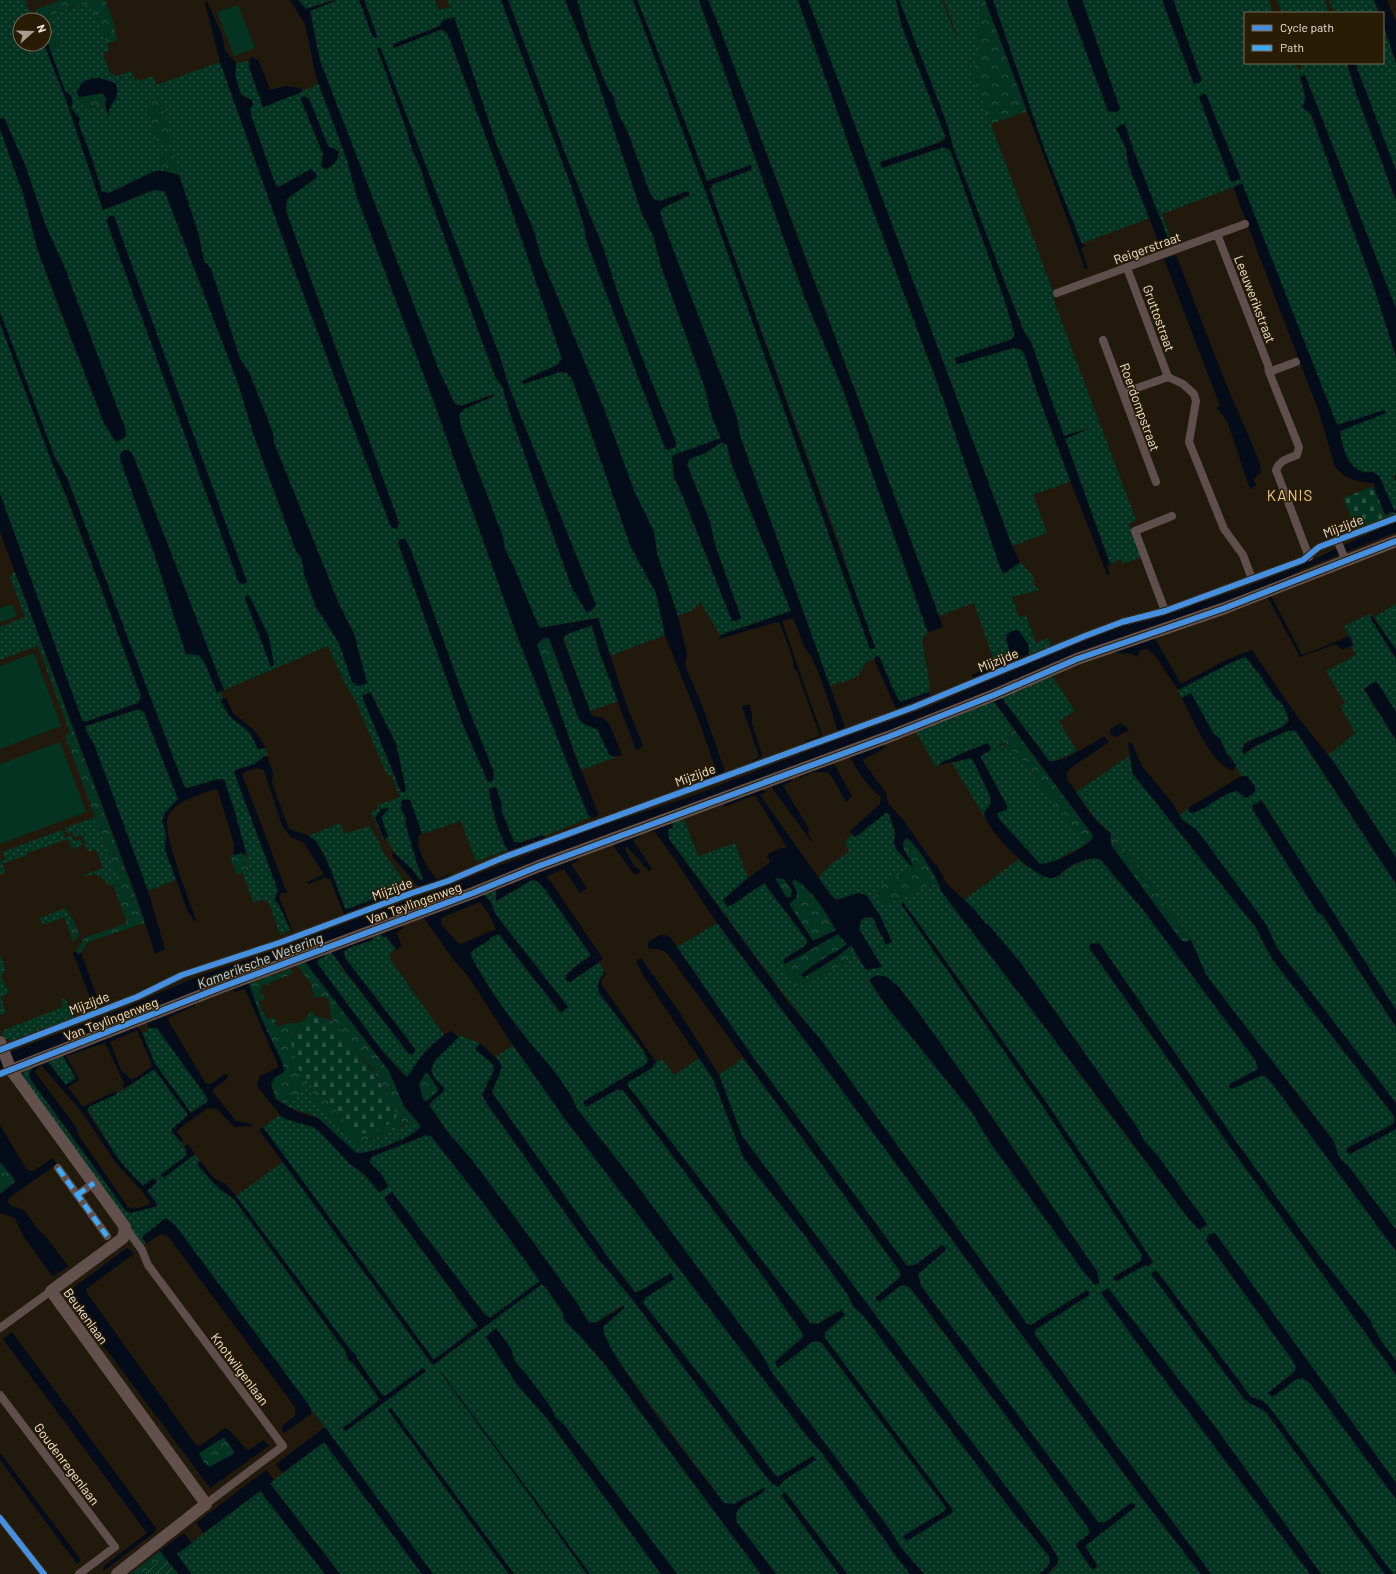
<svg xmlns="http://www.w3.org/2000/svg" width="1396" height="1574" font-family="Barlow,sans-serif">
  <style>
    .grass { fill: url(#grass-dots); fill-rule: evenodd }
    .forest { fill: url(#forest-crowns) }
    .cemetery { fill: url(#cemetery-stones) }
    .garden { fill: url(#garden-furrows) }
    .pitch { fill: #043322 }
    .water { fill: #030c18; fill-rule: evenodd }
    .lines { fill: none; stroke-linecap: round; stroke-linejoin: round }
    .canal { stroke: #030c18; stroke-width: 8 }
    .street { stroke: #5e4f4d; stroke-width: 8 }
    .secondary { stroke: #62504d; stroke-width: 12 }
    .quiet { stroke: #3fa9f5; stroke-width: 5; stroke-dasharray: 10 5; stroke-linecap: butt }
    .cycleway-casing { stroke: #291c04; stroke-width: 8 }
    .cycleway { stroke: #468fdf; stroke-width: 6 }
    .labels { text-anchor: middle; stroke-width: 3; stroke-linejoin: round; paint-order: stroke }
    .street-label { font-size: 13px; fill: #eee5d7; stroke: #291c04 }
    .water-label { font-size: 14px; font-style: italic; fill: #b6d8f3; stroke: #291c04 }
    .quarter-label { font-size: 15px; letter-spacing: 1px; fill: #f0ce84; stroke: #291c04 }
  </style>
  <defs>
    <pattern id="grass-dots" width="8" height="8" patternUnits="userSpaceOnUse"><rect width="8" height="8" fill="#043322"/><path d="M2 2h.1M6 6h.1" fill="none" stroke="#295041" stroke-width="1.8" stroke-linecap="round"/></pattern>
    <pattern id="forest-crowns" width="20" height="18" patternUnits="userSpaceOnUse"><rect width="20" height="18" fill="#043322"/><path d="M2 6a3 3 0 1 1 6 0M12 15a3 3 0 1 1 6 0" fill="none" stroke="#295041"/></pattern>
    <pattern id="cemetery-stones" width="16" height="16" patternUnits="userSpaceOnUse"><rect width="16" height="16" fill="#043322"/><path d="M2 7V4a2 2 0 0 1 4 0v3zM10 15v-3a2 2 0 0 1 4 0v3z" fill="#295041"/></pattern>
    <pattern id="garden-furrows" width="10" height="10" patternUnits="userSpaceOnUse"><rect width="10" height="10" fill="#043322"/><path d="M-1 1l2-2M0 10L10 0M9 11l2-2" fill="none" stroke="#295041"/></pattern>
  </defs>
  <rect width="100%" height="100%" fill="#21190c"/>
  <path class="grass" d="M 0,0 L 25,0 L 33,20 L 20,20 L 20,44 L 44,44 L 66,100 L 103,210 L 154,190 L 164,191 L 167,197 L 238,383 L 253,433 L 296,551 L 302,559 L 304,574 L 316,607 L 336,637 L 358,686 L 367,682 L 354,634 L 339,604 L 274,443 L 273,433 L 249,372 L 240,359 L 211,269 L 204,261 L 198,232 L 179,175 L 173,151 L 159,155 L 164,171 L 155,171 L 109,193 L 102,192 L 92,159 L 78,122 L 80,119 L 71,108 L 71,95 L 65,91 L 50,49 L 62,43 L 54,32 L 53,25 L 48,20 C 59,8 76,6 91,4 L 110,50 L 103,53 L 110,73 L 117,76 L 131,71 L 135,80 L 138,78 L 140,81 L 153,76 L 156,85 L 220,62 L 291,261 L 391,527 L 396,529 L 399,523 L 286,211 C 282,195 304,185 316,178 L 311,169 L 279,187 L 276,186 L 251,116 L 250,109 L 253,105 L 252,100 L 241,95 L 235,75 L 236,63 L 249,61 L 264,107 L 319,84 L 347,160 L 357,197 L 430,391 L 519,641 L 590,817 C 576,824 527,845 514,842 L 501,810 L 502,806 L 496,787 L 489,789 L 495,812 L 507,850 L 476,862 L 461,821 L 422,834 L 418,824 L 403,812 L 417,864 L 423,878 L 420,881 C 409,866 395,856 386,839 L 388,837 L 381,817 L 388,810 L 375,818 L 384,839 L 383,840 L 371,812 L 378,809 L 377,805 L 400,797 L 391,775 L 387,775 L 355,700 L 346,686 L 328,646 L 224,690 L 133,455 L 156,559 L 186,654 L 199,654 L 206,665 L 217,693 L 220,691 L 223,699 L 220,700 L 250,733 L 258,749 L 266,748 L 267,756 L 263,757 L 255,764 L 235,770 L 234,772 L 276,885 L 278,892 L 274,899 L 278,903 L 290,930 L 280,935 L 269,903 L 265,900 L 253,902 L 242,872 L 249,870 L 248,858 L 226,784 L 224,780 L 218,779 L 188,788 L 184,786 L 67,478 L 55,458 L 0,312 L 0,129 L 23,193 L 38,251 L 58,306 L 104,423 L 116,441 L 126,431 L 45,224 L 25,165 L 4,118 L 0,119 ZM 100,78 L 115,83 C 122,97 110,102 107,115 L 105,103 L 84,109 L 77,92 ZM 160,98 L 166,114 L 158,145 L 147,106 L 153,99 ZM 308,98 L 328,146 L 336,149 L 339,157 C 335,162 331,169 324,169 L 321,164 L 323,154 L 301,100 ZM 400,539 L 410,548 L 463,695 L 494,773 L 464,727 L 398,543 ZM 371,693 L 396,744 L 406,790 L 404,792 L 401,792 L 363,696 Z
    M 298,0 L 332,0 L 305,9 Z
    M 337,0 L 359,0 L 373,37 L 376,38 L 377,36 L 364,0 L 435,0 L 439,10 L 450,7 L 447,0 L 501,0 L 571,185 L 585,229 L 586,240 L 666,450 L 676,442 L 655,391 L 619,298 L 604,250 L 566,156 L 508,0 L 565,0 L 596,76 L 643,216 L 653,235 L 662,269 L 704,385 L 712,417 L 721,438 L 684,452 L 678,452 L 674,477 L 684,499 L 732,620 L 734,621 L 741,617 L 715,545 L 710,522 L 687,465 L 689,459 L 705,453 L 722,442 L 727,445 L 731,463 L 791,611 L 720,635 L 700,602 L 692,611 L 678,616 L 657,554 L 654,532 L 635,493 L 564,312 L 541,258 L 534,231 L 497,146 L 454,18 L 440,26 L 393,45 L 394,48 L 442,29 L 447,33 L 498,169 L 562,359 L 557,365 L 522,381 L 523,384 L 560,372 L 567,373 L 573,381 L 631,547 L 656,593 L 665,635 L 610,656 L 598,618 L 540,628 L 538,625 L 513,565 L 504,549 L 503,537 L 461,427 L 459,415 L 464,409 L 493,396 L 494,395 L 492,394 L 461,406 L 455,404 L 440,373 L 320,61 L 310,11 ZM 378,47 L 500,357 L 509,387 L 595,605 L 572,588 L 511,416 L 502,386 L 495,376 L 426,187 L 421,169 L 412,149 L 407,131 L 377,48 Z
    M 577,0 L 633,0 L 704,187 L 870,649 L 873,649 L 841,548 L 710,190 L 713,184 L 751,170 L 707,181 C 685,120 661,60 637,0 L 699,0 L 805,298 L 842,387 L 925,623 L 928,632 L 922,640 L 930,686 L 929,692 L 900,703 L 893,689 L 880,657 L 876,656 L 874,659 L 866,662 L 858,676 L 842,683 L 841,681 L 830,686 L 740,436 L 737,418 L 662,220 L 660,211 L 664,207 L 690,195 L 688,191 L 660,201 L 655,200 L 650,193 L 628,133 L 617,111 L 614,98 L 606,85 L 591,47 Z
    M 708,0 L 798,0 L 853,156 L 944,401 L 976,497 L 1016,566 L 1020,562 L 1034,577 L 1034,585 L 1039,590 L 1012,597 L 1019,617 L 1026,615 L 1036,643 L 1048,638 L 1052,647 L 1029,655 L 1028,644 L 1006,639 L 1011,655 L 995,665 L 974,603 L 939,616 L 784,199 Z
    M 808,0 L 896,0 L 902,27 L 945,135 L 945,139 L 882,168 L 943,147 L 950,150 L 1005,301 L 1014,332 L 1014,337 L 1010,340 L 955,358 L 955,362 L 958,364 L 1013,348 L 1020,349 L 1024,353 L 1037,393 L 1071,481 L 1033,495 L 1047,533 L 1012,546 Z
    M 899,0 L 942,0 L 956,37 L 957,36 L 944,0 L 982,0 L 973,76 L 1053,291 L 1054,301 L 1136,520 L 1130,523 L 1129,525 L 1141,557 L 1123,564 L 1121,559 L 1110,564 L 1065,439 L 1090,428 L 1064,436 L 1031,342 L 1024,332 L 1011,299 L 953,147 L 947,124 Z
    M 993,0 L 1067,0 L 1108,111 L 1112,113 L 1120,109 L 1082,0 L 1162,0 L 1194,84 L 1202,81 L 1173,0 L 1268,0 L 1273,13 L 1245,13 L 1245,63 L 1295,63 L 1299,70 L 1302,69 L 1300,63 L 1347,63 L 1356,93 L 1396,200 L 1396,309 L 1305,75 L 1300,77 L 1305,96 L 1307,110 L 1311,114 L 1374,287 L 1396,357 L 1396,474 L 1393,476 L 1396,482 L 1396,514 L 1387,517 L 1385,515 L 1388,515 L 1393,507 L 1373,472 C 1350,476 1342,450 1340,430 L 1386,413 L 1337,425 L 1242,184 L 1162,214 L 1169,234 L 1169,242 L 1131,146 L 1125,124 L 1116,128 L 1126,148 L 1128,164 L 1150,218 L 1083,243 L 1081,242 L 1046,154 ZM 1206,94 C 1217,123 1230,150 1240,179 L 1231,182 L 1223,160 Z
    M 1277,0 L 1324,0 L 1329,13 L 1282,13 Z
    M 1329,0 L 1374,0 L 1379,13 L 1334,13 Z
    M 1383,24 L 1396,63 L 1396,171 L 1355,63 L 1383,63 Z
    M 0,323 C 46,448 96,571 141,696 L 138,703 L 85,722 L 82,720 L 0,494 Z
    M 15,571 L 42,644 L 0,660 L 0,627 L 25,617 L 10,577 Z
    M 1396,604 L 1396,650 L 1374,617 Z
    M 1371,613 L 1372,616 L 1370,617 L 1396,659 L 1396,712 L 1377,682 L 1364,689 L 1396,740 L 1396,858 L 1340,771 L 1327,756 L 1355,733 L 1340,706 L 1345,703 L 1326,671 L 1356,655 L 1352,647 L 1353,645 L 1344,626 Z
    M 592,625 L 599,651 L 618,701 L 590,711 L 563,637 L 571,632 Z
    M 1245,657 L 1249,659 L 1251,665 C 1262,678 1287,704 1289,721 L 1282,727 L 1245,743 L 1243,750 L 1245,754 C 1254,747 1285,727 1296,731 L 1396,884 L 1396,1010 L 1328,906 L 1264,803 L 1253,810 L 1318,913 L 1322,914 L 1396,1027 L 1396,1103 L 1277,948 L 1270,934 L 1208,845 L 1182,820 L 1179,816 L 1190,807 L 1188,810 L 1193,813 L 1231,792 L 1237,791 L 1247,798 L 1255,792 L 1255,788 L 1247,777 L 1241,776 L 1231,757 L 1226,753 L 1221,740 L 1213,733 L 1191,693 L 1182,698 L 1178,690 L 1230,663 Z
    M 541,659 L 548,661 L 557,660 L 579,719 L 584,724 L 597,729 L 609,754 L 613,757 L 622,755 L 581,770 Z
    M 1052,676 L 1075,711 L 1059,721 L 1077,751 L 1052,762 L 1049,761 L 1001,697 Z
    M 993,700 L 1012,727 L 1003,742 L 997,748 L 1003,745 L 1006,746 L 1022,760 L 1085,845 L 1050,863 L 1040,864 L 1036,860 L 998,818 L 998,813 L 1007,809 L 1007,806 L 980,756 L 988,743 L 962,753 L 936,767 L 916,732 Z
    M 139,709 L 144,711 L 178,799 L 165,813 L 162,821 L 166,833 L 165,850 L 176,880 L 148,891 L 86,731 L 86,726 Z
    M 1129,756 L 1133,774 L 1257,929 L 1263,944 L 1394,1116 L 1395,1120 L 1393,1124 L 1350,1154 L 1396,1129 L 1396,1230 L 1349,1167 L 1339,1157 L 1334,1141 L 1206,975 L 1191,940 L 1184,930 L 1121,844 L 1096,819 L 1076,792 Z
    M 970,758 L 973,760 L 990,796 L 991,804 L 985,810 L 985,818 L 952,763 Z
    M 886,813 L 889,814 L 895,833 L 894,844 L 896,849 L 913,868 L 884,882 L 900,899 L 931,883 L 941,887 L 941,891 L 1035,1013 L 1086,1083 L 1191,1222 L 1205,1227 L 1207,1224 L 1157,1155 L 1144,1141 L 1137,1127 L 1020,962 L 964,900 L 1019,859 L 1025,866 L 1059,876 C 1068,867 1087,856 1100,859 L 1144,911 L 1256,1061 L 1258,1069 L 1230,1084 L 1232,1089 L 1260,1076 L 1265,1076 L 1272,1083 L 1396,1251 L 1396,1361 L 1379,1338 L 1370,1320 L 1318,1254 L 1239,1146 L 1104,950 L 1091,944 L 1089,948 L 1241,1162 L 1396,1375 L 1396,1483 L 1215,1234 L 1209,1235 L 1206,1240 L 1293,1361 L 1296,1368 L 1294,1372 L 1268,1393 L 1272,1397 L 1297,1379 L 1302,1378 L 1310,1383 L 1396,1499 L 1396,1574 L 1393,1574 L 1258,1399 L 1251,1397 L 1156,1270 L 1152,1274 L 1245,1400 L 1266,1412 L 1385,1574 L 1321,1574 L 1213,1424 L 1110,1306 L 1311,1574 L 1211,1574 L 1035,1335 L 1035,1330 L 1089,1295 L 1089,1292 L 1086,1291 L 1031,1325 L 1027,1324 L 820,1039 C 766,975 720,905 669,839 L 667,833 L 672,823 L 684,819 L 698,856 L 735,843 L 748,878 L 723,900 L 734,904 L 764,883 L 807,940 L 806,945 L 783,963 L 785,964 L 783,969 L 809,982 L 857,955 L 862,964 L 882,967 L 859,929 L 861,920 L 866,917 L 873,918 L 879,932 L 892,942 L 879,914 L 866,895 L 858,893 L 836,900 L 817,879 L 832,863 L 849,852 L 845,841 L 852,834 L 855,837 ZM 901,904 L 936,947 L 1046,1102 L 1152,1262 L 1143,1266 L 1117,1281 L 1114,1276 L 1141,1261 L 1142,1255 L 1042,1105 ZM 869,980 L 898,986 C 966,1074 1026,1168 1089,1260 L 1098,1273 L 1095,1285 L 989,1141 L 972,1112 L 885,1004 Z
    M 95,817 L 117,875 L 113,884 L 108,886 C 104,877 95,871 85,877 L 83,875 L 103,868 L 96,849 L 88,852 L 82,835 L 75,838 L 73,832 L 67,834 L 65,828 Z
    M 340,823 L 344,834 L 369,826 C 376,834 379,844 384,853 C 391,865 404,875 405,889 L 348,909 L 345,909 L 324,853 L 316,841 L 308,836 Z
    M 62,830 L 65,838 L 71,835 L 74,841 L 80,839 L 83,845 L 72,849 L 68,839 L 27,853 L 27,855 L 2,864 L 6,873 L 0,875 L 0,861 L 5,859 L 2,852 Z
    M 532,880 L 537,881 L 545,889 L 590,953 L 590,956 L 572,969 L 565,976 L 570,982 L 600,962 L 604,974 L 600,978 L 599,993 L 647,1056 L 648,1060 L 646,1064 L 586,1107 L 616,1090 L 623,1090 L 764,1276 L 804,1334 L 802,1338 L 775,1362 L 778,1368 L 812,1342 L 818,1341 L 822,1343 L 945,1506 L 945,1511 L 903,1535 L 952,1509 L 825,1338 L 825,1332 L 845,1315 L 841,1310 L 817,1324 L 810,1323 L 628,1086 L 628,1082 L 652,1068 L 656,1062 L 662,1059 L 674,1075 L 700,1058 L 716,1084 L 743,1157 L 806,1237 L 848,1295 L 853,1306 L 863,1315 L 1016,1516 L 1049,1556 C 1052,1566 1046,1568 1039,1574 L 924,1574 C 914,1561 899,1549 893,1534 L 770,1370 L 763,1356 L 577,1109 L 572,1096 C 536,1051 496,1005 470,954 C 475,945 487,945 491,937 L 499,934 L 560,1012 L 496,915 L 490,901 L 483,894 L 496,888 L 496,901 Z
    M 66,908 L 71,919 L 66,921 L 64,917 L 43,925 L 40,918 Z
    M 717,923 L 825,1067 L 1142,1498 L 1201,1574 L 1047,1574 L 1054,1569 L 1058,1558 L 1051,1546 L 882,1324 L 742,1136 L 719,1075 L 743,1058 L 899,1270 L 901,1275 L 897,1280 L 875,1298 L 879,1302 L 900,1286 L 905,1285 L 910,1288 L 1045,1468 L 1089,1529 L 1089,1534 L 1077,1543 L 1076,1546 L 1092,1569 L 1097,1565 L 1085,1546 L 1135,1507 L 1131,1503 L 1104,1523 L 1098,1522 L 921,1286 L 918,1274 L 942,1246 L 915,1265 L 907,1266 L 750,1053 L 677,947 Z
    M 380,931 L 396,949 L 390,953 L 390,959 L 444,1035 L 415,1065 L 413,1070 L 407,1077 L 383,1052 L 317,963 L 318,960 L 331,949 L 342,968 L 409,1054 L 415,1049 L 412,1045 L 345,958 L 344,951 C 358,941 369,946 380,931 Z
    M 0,955 L 6,971 L 3,972 L 1,977 L 9,993 L 1,997 L 6,1013 L 0,1015 Z
    M 65,998 L 69,1009 L 74,1007 L 76,1012 L 73,1018 L 10,1043 L 9,1039 L 4,1039 L 2,1033 L 4,1030 L 63,1007 L 61,999 Z
    M 147,1022 L 157,1028 L 206,1096 L 208,1102 L 191,1113 L 155,1064 L 142,1033 L 148,1031 Z
    M 456,1034 L 482,1044 L 475,1049 L 494,1065 C 495,1079 480,1088 487,1104 L 596,1256 L 633,1300 L 758,1466 L 779,1487 L 784,1480 L 815,1460 L 813,1456 L 778,1477 L 775,1475 L 717,1397 L 643,1303 L 645,1298 L 674,1279 L 671,1274 L 636,1293 L 612,1263 L 495,1097 L 492,1091 C 497,1081 506,1067 496,1057 L 513,1045 L 565,1119 L 810,1440 L 822,1453 L 910,1574 L 847,1574 L 785,1492 L 782,1496 L 839,1574 L 776,1574 L 737,1523 L 735,1514 L 737,1509 L 765,1490 L 764,1488 L 734,1505 L 724,1503 L 611,1351 L 602,1333 L 603,1327 L 624,1308 L 622,1305 L 597,1322 L 589,1323 L 577,1303 L 519,1223 L 472,1160 L 449,1134 L 429,1105 L 444,1088 L 435,1079 L 430,1070 L 435,1060 L 458,1037 Z
    M 63,1055 L 76,1078 L 66,1085 L 48,1062 Z
    M 36,1062 L 29,1077 L 126,1211 L 131,1213 L 157,1206 L 147,1191 L 157,1182 L 154,1178 L 143,1186 L 119,1160 L 87,1108 L 125,1089 L 154,1069 L 157,1071 L 188,1115 L 171,1130 C 175,1140 188,1145 186,1156 L 162,1174 L 163,1178 L 195,1154 L 200,1161 L 198,1162 L 209,1179 L 221,1190 L 234,1199 L 345,1351 L 348,1360 L 353,1363 L 379,1398 L 379,1401 L 343,1428 L 345,1431 L 426,1371 L 425,1369 L 385,1396 L 382,1395 L 358,1360 L 355,1354 L 349,1349 L 236,1196 L 283,1162 L 432,1364 L 435,1364 L 541,1284 L 545,1287 L 561,1309 L 565,1321 L 582,1338 L 607,1367 L 761,1574 L 677,1574 L 564,1425 L 555,1417 L 552,1409 L 527,1375 L 515,1362 L 511,1349 L 496,1329 L 486,1337 L 516,1383 L 549,1421 L 661,1574 L 590,1574 L 440,1372 L 587,1574 L 514,1574 L 390,1408 L 388,1410 L 509,1574 L 433,1574 L 175,1225 L 164,1219 L 143,1246 L 24,1079 C 21,1069 28,1067 36,1062 Z
    M 303,1074 L 310,1082 L 313,1097 L 369,1140 L 404,1126 L 415,1119 L 421,1126 C 415,1137 368,1155 356,1153 L 318,1118 C 306,1111 295,1112 284,1104 L 298,1096 L 306,1088 Z
    M 280,1115 L 286,1119 L 313,1127 L 320,1132 L 350,1164 L 365,1175 L 379,1192 L 370,1163 L 371,1157 L 426,1135 L 431,1136 L 485,1205 L 540,1281 L 490,1318 L 485,1315 L 392,1192 L 384,1198 L 478,1327 L 435,1360 L 433,1359 L 263,1127 Z
    M 324,1442 L 422,1574 L 340,1574 L 270,1483 Z
    M 260,1491 L 325,1574 L 191,1574 L 176,1554 Z"/>
  <path class="forest" d="M 61,0 L 105,0 L 114,24 L 117,40 L 107,44 L 91,4 C 76,5 58,8 48,20 L 53,25 L 54,32 L 62,43 L 50,49 L 44,33 L 44,20 L 39,20 L 35,10 Z
    M 982,0 L 985,0 L 1027,111 L 991,124 L 973,76 Z
    M 101,93 L 107,99 L 105,103 L 84,109 L 79,97 Z
    M 161,98 L 171,142 L 158,145 L 147,106 L 153,99 Z
    M 173,150 L 179,175 L 164,171 L 158,155 Z
    M 543,638 L 549,638 L 557,660 L 548,661 L 541,659 L 537,645 Z
    M 42,644 L 145,923 L 88,942 L 81,953 L 78,954 L 76,952 L 84,938 L 127,923 L 113,884 L 117,875 L 65,736 L 70,733 L 38,646 Z
    M 1012,727 L 1092,834 L 1093,838 L 1085,845 L 1022,760 L 1006,746 L 1003,742 Z
    M 1111,833 L 1121,844 L 1191,940 L 1184,942 L 1180,939 L 1111,845 L 1110,839 Z
    M 906,838 C 917,842 934,875 941,887 L 931,883 L 900,899 L 884,903 L 878,898 L 875,892 L 884,882 L 913,868 C 911,856 897,850 906,838 Z
    M 241,853 L 248,858 L 249,870 L 236,875 L 230,856 Z
    M 775,878 L 784,879 L 792,891 L 791,897 L 786,898 Z
    M 794,879 C 813,890 825,911 836,930 L 813,941 L 789,904 L 797,893 L 792,882 Z
    M 73,918 L 79,935 L 73,943 L 66,921 Z
    M 838,934 L 847,944 L 803,978 L 838,956 L 851,945 L 857,955 L 809,982 L 795,985 L 783,969 L 785,964 Z
    M 306,959 L 306,963 L 389,1071 L 404,1106 L 415,1119 L 414,1120 L 389,1132 L 355,1144 L 314,1099 L 310,1082 L 339,1113 L 351,1130 L 359,1134 L 393,1121 L 397,1115 L 386,1092 L 371,1067 L 333,1023 L 330,1013 L 328,999 L 324,997 L 314,997 L 311,983 L 297,966 L 297,964 Z
    M 287,968 L 291,969 L 292,974 L 271,982 L 267,986 L 263,983 L 259,994 L 264,995 L 264,1000 L 259,1000 L 262,1011 L 268,1020 L 272,1016 L 276,1021 L 276,1025 L 282,1027 L 284,1024 L 298,1023 L 304,1020 L 305,1022 L 294,1033 L 299,1070 L 303,1074 L 306,1088 L 298,1096 L 284,1104 L 276,1099 L 271,1085 L 274,1078 L 283,1072 L 283,1064 L 261,1018 L 249,984 L 256,981 L 258,982 L 259,979 L 262,980 L 267,976 L 274,976 L 275,973 L 282,973 Z
    M 425,1073 L 428,1073 L 439,1090 L 427,1101 L 423,1100 L 419,1084 Z
    M 0,1162 L 14,1178 L 15,1182 L 0,1194 Z
    M 224,1437 L 234,1451 L 232,1455 L 209,1467 L 204,1463 L 199,1453 Z
    M 160,1551 L 165,1557 L 142,1574 L 130,1574 Z"/>
  <path class="cemetery" d="M 1374,486 L 1387,517 L 1356,529 L 1343,498 Z
    M 312,1010 L 315,1016 L 328,1019 L 333,1023 C 358,1052 382,1079 397,1115 C 393,1127 367,1133 355,1135 L 339,1113 L 299,1070 L 290,1039 L 305,1022 L 304,1020 Z"/>
  <path class="garden" d="M 165,1557 L 178,1574 L 142,1574 Z"/>
  <path class="pitch" d="M 238,5 L 255,48 L 234,56 L 217,12 Z
    M 12,604 L 17,616 L 0,622 L 0,608 Z
    M 34,653 L 61,726 L 0,749 L 0,666 Z
    M 60,742 L 86,812 L 0,844 L 0,764 Z"/>
  <path class="water" d="M 290,0 L 298,0 L 306,9 L 337,0 L 310,11 L 320,61 L 440,373 L 455,404 L 461,406 L 494,395 L 494,396 L 464,409 L 459,415 L 461,427 L 503,537 L 505,549 L 513,565 L 538,625 L 540,628 L 598,618 L 626,704 L 643,745 L 641,748 L 636,750 L 599,651 L 592,625 L 565,635 L 563,640 L 592,716 L 603,718 L 609,723 L 622,755 L 613,757 L 609,754 L 597,729 L 584,724 L 579,719 L 549,638 L 543,638 L 537,645 L 573,750 L 599,815 L 593,818 L 588,815 L 519,641 L 430,391 L 357,197 L 347,160 L 316,77 L 305,24 Z
    M 359,0 L 364,0 L 377,36 L 376,38 L 373,37 Z
    M 501,0 L 508,0 L 566,156 L 604,250 L 619,298 L 655,391 L 676,442 L 676,447 L 666,450 L 586,240 L 585,229 L 571,185 Z
    M 565,0 L 577,0 L 591,47 L 606,85 L 614,98 L 617,111 L 628,133 L 650,194 L 655,200 L 660,201 L 688,191 L 690,195 L 664,207 L 660,211 L 662,220 L 737,418 L 740,436 L 845,728 L 838,731 C 833,716 816,657 806,650 L 793,618 L 782,621 L 823,738 L 805,742 L 804,741 L 820,736 L 797,672 L 793,667 L 793,660 L 780,623 L 777,622 L 719,639 L 720,635 L 791,611 L 731,463 L 727,445 L 722,442 L 705,453 L 689,459 L 687,465 L 710,522 L 715,545 L 741,618 L 736,621 L 732,621 L 684,499 L 674,477 L 672,457 L 674,455 L 721,438 L 712,417 L 704,385 L 662,269 L 653,235 L 643,216 L 596,76 Z
    M 633,0 L 637,0 C 661,60 684,120 707,181 L 750,165 L 752,167 L 751,170 L 713,184 L 710,190 L 875,647 L 874,649 L 870,649 L 704,187 Z
    M 699,0 L 708,0 L 720,29 L 943,627 L 928,632 L 927,630 L 842,387 L 805,298 Z
    M 798,0 L 808,0 L 1012,546 L 1020,562 L 1004,574 L 1000,567 L 944,401 L 853,156 Z
    M 896,0 L 899,0 L 947,124 L 953,147 L 1011,299 L 1024,332 L 1031,342 L 1064,436 L 1090,428 L 1065,439 L 1110,564 L 1107,565 L 1110,575 L 1107,575 C 1079,502 1049,429 1024,353 L 1020,349 L 1013,348 L 958,364 L 955,362 L 955,358 L 1010,340 L 1014,337 L 1014,332 L 1005,301 L 950,150 L 943,147 L 882,168 L 880,162 L 941,142 L 945,139 L 945,135 L 902,27 Z
    M 985,0 L 993,0 L 1046,154 L 1081,242 L 1085,246 L 1081,248 L 1088,268 L 1085,269 C 1053,179 1019,89 985,0 Z
    M 1067,0 L 1082,0 L 1120,109 L 1117,112 L 1108,111 Z
    M 1162,0 L 1173,0 L 1202,81 L 1194,84 Z
    M 1374,0 L 1387,0 L 1396,22 L 1396,63 L 1383,24 L 1383,13 L 1379,13 Z
    M 207,1 L 222,35 L 225,50 L 236,63 L 235,75 L 241,95 L 252,100 L 253,105 L 250,109 L 251,116 L 276,186 L 279,187 L 311,169 L 317,175 L 316,178 L 287,199 L 286,211 L 399,523 L 397,529 L 391,527 L 291,261 L 220,62 L 205,3 Z
    M 454,17 L 497,146 L 534,231 L 541,258 L 603,406 L 635,493 L 654,532 L 657,554 L 678,616 L 687,654 L 685,665 L 703,708 L 724,769 L 723,773 L 698,782 L 697,780 L 717,772 L 696,713 L 665,635 L 656,593 L 631,547 L 573,381 L 567,373 L 560,372 L 523,384 L 522,381 L 557,365 L 562,359 L 498,169 L 451,42 L 447,33 L 442,29 L 394,48 L 393,44 L 440,26 L 443,20 Z
    M 44,33 L 65,91 C 73,96 74,100 71,108 L 80,119 L 78,123 L 92,159 L 102,192 L 109,193 L 155,171 L 164,171 L 179,175 L 198,232 L 204,261 L 211,269 L 240,359 L 249,372 L 273,433 L 274,443 L 339,604 L 354,634 L 367,683 L 358,686 L 352,682 L 339,643 L 316,607 L 304,574 L 302,559 L 296,551 L 253,433 L 238,383 L 167,197 L 164,191 L 154,190 L 103,210 L 66,100 L 44,44 Z
    M 380,47 L 500,357 L 509,387 L 596,605 L 593,609 L 587,613 L 572,588 L 511,416 L 502,386 L 495,376 L 426,187 L 421,169 L 412,149 L 407,131 L 377,48 Z
    M 253,57 L 259,61 L 270,90 L 286,86 L 301,88 L 302,92 L 263,107 L 249,67 L 249,59 Z
    M 1347,63 L 1355,63 L 1396,171 L 1396,200 L 1356,93 Z
    M 1305,75 L 1396,309 L 1396,357 L 1374,287 L 1325,153 L 1311,114 L 1302,107 C 1309,98 1302,87 1300,76 Z
    M 93,78 L 100,78 L 115,83 C 123,99 108,101 108,117 L 105,103 L 107,99 L 103,93 L 79,97 L 77,92 L 82,82 Z
    M 1203,94 L 1206,94 C 1217,123 1230,150 1241,179 L 1231,182 L 1199,97 Z
    M 303,96 L 308,98 L 311,103 L 328,146 L 339,152 L 336,162 L 327,169 L 322,167 L 323,154 L 301,100 Z
    M 4,118 L 25,165 L 45,224 L 64,266 L 126,431 L 126,437 L 116,442 L 104,423 L 38,251 L 23,193 L 0,129 L 0,119 Z
    M 1122,124 L 1125,124 C 1137,164 1155,202 1169,242 L 1164,246 L 1160,246 L 1128,164 L 1126,148 L 1116,128 Z
    M 1242,183 L 1337,425 L 1385,410 L 1386,413 L 1340,431 C 1342,450 1350,476 1373,472 L 1379,476 L 1393,507 L 1393,510 L 1396,510 L 1396,513 L 1391,512 L 1385,515 L 1374,488 L 1375,484 L 1353,480 L 1343,475 L 1335,467 L 1319,412 L 1233,187 Z
    M 110,216 L 114,216 L 247,582 L 244,584 L 239,583 L 106,220 Z
    M 1176,255 L 1225,381 L 1260,463 L 1261,472 L 1254,479 L 1256,486 L 1250,489 L 1227,421 L 1217,408 L 1220,406 L 1164,259 Z
    M 0,312 L 55,458 L 67,478 L 184,786 L 188,788 L 218,779 L 224,780 L 235,812 L 246,854 L 241,853 L 234,855 L 234,844 L 218,791 L 216,789 C 201,794 175,801 168,816 C 161,831 190,902 196,920 L 194,921 L 187,910 L 165,850 L 166,833 L 162,821 L 165,813 L 178,799 L 144,712 L 138,709 L 86,726 L 86,731 L 94,744 L 148,891 L 165,949 L 155,954 L 136,895 L 0,532 L 0,494 L 82,720 L 85,722 L 138,703 L 141,696 L 71,507 L 52,463 L 0,323 Z
    M 124,450 L 129,450 L 133,455 L 224,690 L 217,693 L 206,665 L 199,655 L 186,654 L 156,559 L 121,462 L 120,454 Z
    M 1396,522 L 1396,532 L 1303,569 L 1267,588 L 1301,653 L 1303,655 L 1350,636 L 1353,645 L 1342,650 L 1336,644 L 1300,657 L 1267,596 L 1192,615 L 1049,668 L 890,731 L 693,805 L 586,842 L 517,870 L 287,956 L 283,947 L 371,913 L 432,892 L 597,827 L 687,798 L 828,743 L 931,706 L 1044,655 L 1098,634 L 1137,622 L 1147,621 C 1197,604 1248,587 1296,567 C 1330,553 1362,535 1396,522 Z
    M 400,539 L 405,539 L 410,548 L 463,695 L 494,773 L 493,781 L 488,782 L 464,727 L 398,543 Z
    M 249,595 L 269,637 L 274,665 L 271,667 L 246,601 L 245,596 Z
    M 1372,616 L 1396,650 L 1396,659 L 1370,617 Z
    M 1015,630 L 1019,631 L 1028,644 L 1029,655 L 973,679 L 972,675 L 1010,657 L 1011,655 L 1006,639 L 1007,634 Z
    M 1154,637 L 1181,684 L 1228,659 L 1252,650 L 1299,719 L 1333,761 L 1396,858 L 1396,884 L 1296,731 L 1287,731 L 1253,747 L 1243,755 L 1242,748 L 1245,743 L 1282,727 L 1289,721 C 1288,714 1283,702 1276,699 C 1271,692 1250,659 1245,657 L 1230,663 L 1178,690 L 1157,658 L 1148,649 L 1140,650 L 1137,657 C 1127,650 1122,656 1113,652 Z
    M 876,656 L 879,657 L 893,689 L 900,702 L 929,692 L 930,696 L 896,709 L 874,659 Z
    M 1377,682 L 1396,712 L 1396,740 L 1364,689 L 1372,683 Z
    M 370,692 L 396,744 L 406,790 L 404,792 L 401,792 L 362,696 Z
    M 1191,693 L 1213,733 L 1221,740 L 1226,753 L 1236,765 L 1233,771 C 1212,766 1191,716 1182,698 Z
    M 1001,697 L 1049,761 C 1061,764 1093,743 1104,736 L 1109,742 C 1095,753 1079,760 1067,772 L 1067,779 C 1080,797 1092,822 1111,833 L 1110,839 L 1111,845 L 1180,939 L 1184,942 L 1191,940 L 1206,975 L 1334,1142 L 1339,1157 L 1349,1167 L 1396,1230 L 1396,1251 L 1272,1083 L 1265,1076 L 1260,1076 L 1232,1089 L 1229,1088 L 1230,1084 L 1258,1069 L 1256,1061 L 1144,911 L 1100,859 C 1089,856 1072,864 1063,871 C 1060,874 1058,877 1053,878 C 1036,881 985,829 984,813 L 991,804 L 990,796 L 973,760 L 970,758 L 940,765 L 942,762 L 988,743 L 991,750 L 980,756 L 1007,806 L 1007,809 L 998,813 L 998,818 L 1040,864 C 1058,862 1081,851 1093,838 L 1092,834 L 993,700 Z
    M 226,698 L 233,713 L 254,730 L 266,748 L 258,749 L 250,733 L 229,716 L 220,700 Z
    M 749,704 L 752,713 L 752,724 L 762,755 L 762,757 L 749,764 L 759,756 L 742,706 Z
    M 1122,723 L 1129,730 L 1115,737 L 1111,735 L 1110,729 Z
    M 886,743 L 882,750 L 862,760 L 886,793 L 888,803 L 904,821 L 934,864 L 937,865 L 946,883 L 974,909 L 986,924 L 988,924 L 1020,962 L 1137,1127 L 1144,1141 L 1157,1155 L 1207,1224 L 1199,1230 L 1186,1215 C 1106,1106 1023,999 941,891 C 940,881 915,841 906,838 C 897,849 911,856 913,868 L 896,849 L 894,844 L 895,833 L 889,814 L 886,813 L 855,837 L 850,831 L 880,804 L 881,797 C 873,792 851,765 850,755 Z
    M 1128,743 L 1132,743 L 1142,766 L 1174,805 L 1182,820 L 1196,829 L 1266,924 L 1277,948 L 1396,1103 L 1396,1129 L 1350,1154 L 1346,1152 L 1347,1148 L 1393,1124 L 1395,1120 L 1394,1116 L 1272,959 L 1257,929 L 1133,774 Z
    M 267,756 L 273,773 L 272,783 L 289,829 L 307,835 L 316,841 L 331,870 L 345,909 L 348,909 L 397,890 L 399,894 L 344,914 L 330,879 L 324,878 L 308,884 L 307,882 L 323,875 L 323,873 L 304,843 L 291,837 L 282,826 L 264,770 C 255,767 250,769 242,774 L 287,893 L 281,893 L 279,897 L 293,932 L 292,933 L 278,903 L 274,899 L 278,892 L 276,885 L 234,772 L 235,770 L 255,764 L 263,757 Z
    M 834,764 L 852,796 L 846,802 L 832,777 L 827,772 L 814,772 L 799,778 L 800,775 L 823,766 Z
    M 1241,776 L 1247,776 L 1255,787 L 1255,792 L 1246,798 L 1237,791 C 1220,793 1207,811 1190,813 L 1188,810 L 1190,807 Z
    M 791,779 L 792,781 L 783,786 L 809,829 L 808,834 L 812,840 L 811,841 L 772,788 L 772,784 Z
    M 496,787 L 502,806 L 501,810 L 514,842 L 520,843 L 542,835 L 545,837 L 544,839 L 509,852 C 499,836 491,807 489,789 Z
    M 763,789 L 766,792 L 760,795 L 830,894 L 836,900 L 858,893 L 866,895 L 879,914 L 892,942 L 886,945 L 873,918 L 866,917 L 861,920 L 859,929 L 882,967 L 866,970 L 851,945 L 838,956 L 803,978 L 801,975 C 810,967 820,961 831,954 C 837,951 842,949 847,944 L 838,934 L 785,964 L 783,960 L 806,945 L 807,940 L 764,883 L 730,906 L 727,906 L 723,900 L 743,882 L 769,863 L 770,860 L 767,858 L 768,854 L 781,848 L 787,848 L 755,795 L 724,807 L 723,803 ZM 775,878 L 784,879 L 792,890 L 791,897 L 786,897 ZM 794,879 C 813,890 825,911 836,930 L 813,941 L 789,904 L 796,898 L 797,893 L 792,882 Z
    M 404,799 L 410,800 L 422,834 L 419,835 C 415,849 428,869 437,879 L 450,874 L 451,877 L 421,887 L 417,885 L 392,856 L 393,852 L 411,868 L 420,880 L 422,880 L 423,878 L 417,864 L 405,823 L 407,819 L 403,812 L 401,810 L 401,802 Z
    M 1261,800 L 1396,1010 L 1396,1027 L 1322,914 L 1318,913 L 1253,810 L 1252,806 Z
    M 389,808 L 381,817 L 388,837 L 384,839 L 375,818 L 381,809 Z
    M 672,823 L 673,827 L 668,830 L 669,839 L 788,1002 L 820,1039 L 1027,1324 L 1031,1325 L 1086,1291 L 1089,1292 L 1089,1295 L 1035,1330 L 1035,1335 L 1211,1574 L 1201,1574 L 1142,1498 L 825,1067 L 717,923 L 676,861 L 654,831 L 648,833 L 647,830 Z
    M 639,833 L 641,836 L 633,840 L 652,869 L 649,871 L 627,847 L 625,849 L 634,866 L 640,870 L 640,873 L 634,874 L 611,843 Z
    M 576,857 L 579,860 L 571,864 L 587,888 L 580,893 L 564,869 L 547,876 L 603,959 L 570,982 L 567,982 L 565,976 L 572,969 L 590,956 L 590,954 L 545,889 L 537,881 L 532,880 L 496,901 L 496,888 Z
    M 483,894 L 490,901 L 496,915 L 568,1007 L 561,1013 L 499,934 L 491,937 C 487,945 475,945 470,954 C 485,984 506,1013 527,1039 C 545,1061 566,1082 577,1109 L 633,1180 L 763,1356 L 770,1370 L 893,1534 C 899,1549 914,1561 924,1574 L 910,1574 L 899,1560 L 822,1453 L 810,1440 L 565,1119 L 508,1038 L 468,976 L 452,958 L 424,918 L 421,917 ZM 480,902 L 489,914 L 496,929 L 461,944 L 458,943 L 441,924 L 441,920 L 443,917 Z
    M 903,902 L 1046,1102 L 1153,1262 L 1149,1266 L 1143,1266 L 1117,1281 L 1114,1280 L 1114,1277 L 1141,1261 L 1142,1255 L 1042,1105 L 903,907 L 901,903 Z
    M 400,924 L 403,928 L 396,933 L 402,946 L 397,950 L 387,937 L 382,937 L 380,931 Z
    M 660,935 L 665,935 L 670,937 L 750,1053 L 907,1266 L 915,1265 L 942,1245 L 945,1247 L 946,1250 L 918,1274 L 921,1286 L 1098,1522 L 1104,1523 L 1131,1503 L 1135,1504 L 1135,1507 L 1085,1546 L 1097,1565 L 1096,1568 L 1092,1569 L 1076,1546 L 1077,1543 L 1089,1534 L 1089,1529 L 1045,1468 L 911,1288 L 905,1285 L 900,1286 L 879,1302 L 875,1298 L 897,1280 L 901,1275 L 899,1270 L 667,953 L 659,949 L 650,949 L 648,947 L 648,942 Z
    M 366,936 L 372,938 L 373,940 L 348,948 L 344,951 L 345,958 L 412,1045 L 415,1049 L 414,1054 L 409,1054 L 332,953 L 331,949 Z
    M 1099,943 L 1239,1146 L 1318,1254 L 1370,1320 L 1379,1338 L 1396,1361 L 1396,1375 L 1241,1162 L 1089,947 L 1091,944 Z
    M 278,949 L 281,958 L 0,1069 L 0,1056 L 125,1008 L 199,976 Z
    M 76,952 L 78,954 L 81,953 L 99,1002 L 93,1003 L 90,1002 L 89,994 L 73,953 Z
    M 326,953 L 326,955 L 318,960 L 317,963 L 383,1052 L 405,1076 L 407,1077 C 411,1072 413,1068 416,1064 C 424,1050 438,1038 451,1031 L 459,1037 L 435,1060 L 431,1070 L 435,1079 L 444,1088 L 443,1092 L 433,1100 L 429,1105 L 449,1134 L 472,1160 L 519,1223 L 577,1303 L 589,1323 L 597,1322 L 624,1306 L 624,1308 L 603,1327 C 602,1351 703,1475 724,1503 L 734,1504 L 764,1488 L 765,1489 C 756,1503 731,1501 737,1523 L 776,1574 L 761,1574 L 607,1367 L 582,1338 L 565,1321 L 561,1309 L 545,1287 L 542,1284 L 434,1364 L 432,1364 L 259,1130 L 263,1127 L 433,1359 L 435,1359 L 478,1326 L 384,1198 L 392,1192 L 485,1315 L 490,1318 L 540,1281 L 485,1205 L 431,1136 L 426,1135 L 371,1157 L 370,1163 L 381,1173 L 388,1186 L 385,1189 L 379,1192 L 365,1175 L 350,1164 L 320,1132 L 313,1127 L 286,1119 L 280,1115 L 257,1086 L 260,1076 L 277,1068 L 278,1065 L 245,989 L 234,992 L 233,987 L 246,982 L 249,984 L 261,1018 L 283,1064 L 284,1072 L 274,1078 L 271,1085 L 276,1099 L 297,1112 L 318,1118 L 356,1153 C 368,1155 415,1137 421,1126 L 404,1106 L 389,1071 L 306,963 L 306,959 ZM 425,1073 L 428,1073 L 439,1090 L 427,1101 L 423,1100 L 419,1084 Z
    M 641,958 L 678,1010 L 719,1075 L 742,1136 L 882,1324 L 1051,1546 L 1058,1558 L 1058,1563 L 1047,1574 L 1039,1574 C 1046,1568 1052,1566 1049,1556 L 1016,1516 L 863,1315 L 853,1306 L 848,1295 L 806,1237 L 743,1157 L 713,1079 L 643,975 L 636,961 Z
    M 603,970 L 606,974 L 601,981 L 602,985 L 656,1062 L 652,1068 L 628,1082 L 628,1086 L 810,1323 L 818,1324 L 841,1310 L 845,1315 L 825,1332 L 825,1338 L 952,1509 L 953,1512 L 907,1541 L 903,1536 L 945,1511 L 945,1506 L 822,1343 L 818,1341 L 812,1342 L 778,1368 L 775,1362 L 802,1338 L 803,1334 L 763,1276 L 623,1090 L 616,1090 L 586,1107 L 583,1102 L 646,1064 L 648,1060 L 643,1049 L 599,993 C 596,984 599,980 604,974 Z
    M 877,975 L 887,977 L 898,986 C 966,1074 1025,1169 1089,1260 L 1098,1273 L 1099,1283 L 1095,1285 L 1083,1271 L 989,1141 L 972,1112 L 885,1004 L 869,980 Z
    M 195,1004 L 195,1006 L 169,1017 L 168,1020 L 206,1084 L 211,1084 L 224,1074 L 228,1076 L 227,1079 L 213,1089 L 213,1092 L 236,1121 L 253,1124 L 252,1126 L 234,1127 L 216,1108 L 210,1109 L 208,1108 L 180,1128 L 177,1132 L 183,1140 L 181,1142 L 171,1130 L 188,1115 L 154,1069 L 123,1089 L 124,1083 L 105,1043 L 66,1056 L 79,1080 L 68,1087 L 83,1107 L 116,1091 L 117,1094 L 88,1107 L 87,1111 C 104,1138 120,1165 143,1186 L 154,1178 L 157,1182 L 147,1191 L 158,1206 L 131,1213 L 126,1211 L 29,1077 L 29,1071 L 39,1063 L 136,1025 L 142,1033 L 155,1064 L 191,1113 L 208,1101 L 206,1096 L 157,1028 L 148,1028 L 147,1022 ZM 137,1030 L 151,1062 L 151,1067 L 136,1078 L 131,1079 L 121,1070 L 110,1042 ZM 63,1056 L 76,1078 L 66,1085 L 48,1062 ZM 41,1065 L 81,1111 L 116,1163 L 142,1191 L 151,1204 L 134,1209 L 128,1207 L 79,1136 L 76,1127 L 35,1072 Z
    M 480,1043 L 499,1061 L 502,1067 L 492,1091 L 495,1097 L 612,1263 L 636,1293 L 671,1273 L 674,1279 L 645,1298 L 643,1303 L 717,1397 L 775,1475 L 778,1477 L 813,1456 L 816,1460 L 784,1480 L 779,1487 L 772,1484 L 758,1466 L 633,1300 L 596,1256 L 487,1104 L 482,1095 L 494,1070 L 494,1065 L 475,1049 Z
    M 0,1125 L 27,1170 L 34,1171 L 52,1158 L 57,1164 L 9,1198 L 8,1202 L 12,1206 L 24,1210 L 37,1228 L 46,1237 L 68,1266 L 53,1277 L 23,1236 L 15,1218 L 0,1213 L 0,1194 L 15,1182 L 14,1178 L 0,1162 Z
    M 188,1144 L 195,1154 L 163,1178 L 161,1177 L 162,1174 L 186,1156 L 187,1151 L 184,1147 Z
    M 200,1161 L 214,1178 L 226,1184 L 236,1196 L 349,1348 L 355,1354 L 358,1361 L 382,1395 L 385,1396 L 423,1368 L 426,1371 L 346,1431 L 343,1430 L 343,1428 L 378,1401 L 379,1398 L 353,1363 L 348,1360 L 345,1350 L 234,1199 L 221,1190 L 197,1165 Z
    M 164,1219 L 167,1219 L 175,1225 L 311,1408 L 311,1414 L 284,1433 L 282,1432 L 282,1426 L 295,1416 L 295,1407 L 167,1235 L 160,1234 L 147,1243 L 142,1239 L 143,1236 Z
    M 1215,1233 L 1396,1483 L 1396,1499 L 1310,1383 L 1302,1378 L 1297,1379 L 1272,1397 L 1268,1393 L 1294,1372 L 1296,1368 L 1293,1361 L 1206,1240 L 1209,1234 Z
    M 127,1248 L 133,1252 L 132,1255 L 86,1289 L 87,1293 L 196,1445 L 200,1446 L 225,1428 L 229,1430 L 246,1449 L 249,1450 L 263,1440 L 269,1446 L 210,1488 L 65,1294 ZM 224,1437 L 234,1451 L 232,1455 L 209,1467 L 204,1463 L 199,1453 Z
    M 1156,1270 L 1251,1397 L 1263,1401 L 1267,1404 L 1393,1574 L 1385,1574 L 1266,1412 L 1245,1400 L 1151,1274 Z
    M 1108,1288 L 1213,1424 L 1321,1574 L 1310,1574 L 1152,1363 L 1101,1293 Z
    M 496,1328 L 511,1349 L 515,1362 L 527,1375 L 552,1409 L 555,1417 L 564,1425 L 677,1574 L 661,1574 L 549,1421 L 516,1383 L 486,1337 Z
    M 12,1332 L 156,1528 L 156,1531 L 105,1570 L 103,1570 L 104,1566 L 147,1533 L 3,1339 Z
    M 440,1372 L 441,1372 L 590,1574 L 587,1574 Z
    M 391,1408 L 514,1574 L 509,1574 L 388,1410 Z
    M 325,1427 L 433,1574 L 422,1574 L 324,1442 L 282,1473 L 276,1464 Z
    M 0,1453 L 81,1560 L 77,1564 L 0,1460 Z
    M 266,1470 L 274,1480 L 270,1484 L 340,1574 L 325,1574 L 260,1491 L 204,1533 L 196,1523 Z
    M 785,1492 L 847,1574 L 839,1574 L 781,1495 Z
    M 184,1533 L 192,1543 L 177,1554 L 191,1574 L 178,1574 L 160,1551 Z"/>
  <g class="lines">
    <path class="canal" d="M 270,957 L 295,948"/>
    <path class="street" d="M 1217,234 L 1268,365 L 1269,372 L 1299,447 L 1297,455 C 1287,459 1280,460 1276,470 L 1309,557
      M 1127,268 L 1168,377
      M 1057,293 L 1245,224
      M 1103,340 L 1156,482
      M 1269,372 L 1296,362
      M 1123,393 L 1168,377 L 1183,384 L 1194,394 L 1196,401 L 1189,442 L 1224,529 L 1243,555 L 1252,579
      M 1337,540 L 1346,561
      M 1165,611 L 1135,531 L 1172,516
      M 0,1050 L 137,997 L 182,975 L 279,943 L 412,893 L 448,881 L 502,858 L 914,707 L 1085,636 L 1122,622 L 1165,611 L 1303,560 L 1319,547 L 1396,518
      M 0,1074 L 11,1070
      M 58,1168 L 107,1236
      M 77,1195 L 94,1183
      M 125,1227 L 142,1250 L 148,1265 L 283,1446 L 206,1504
      M 0,1328 L 51,1291
      M 0,1395 L 115,1547 L 79,1574
      M 0,1518 L 44,1574"/>
    <path class="secondary" d="M 0,1042 L 11,1070 L 125,1227 L 123,1238 L 51,1291 L 206,1504 L 117,1574
      M 11,1070 L 222,987 L 473,893 L 539,866 L 888,737 L 994,695 L 1077,659 L 1225,608 L 1396,541"/>
    <path class="quiet" d="M 58,1168 L 107,1236
      M 77,1195 L 94,1183"/>
    <g class="cycleway-casing">
      <path id="cycleway" d="M 0,1050 L 137,997 L 182,975 L 279,943 L 412,893 L 448,881 L 502,858 L 914,707 L 1085,636 L 1122,622 L 1165,611 L 1303,560 L 1319,547 L 1396,518
        M 0,1074 L 222,987 L 473,893 L 539,866 L 888,737 L 994,695 L 1077,659 L 1225,608 L 1396,541
        M 0,1518 L 44,1574"/>
    </g>
    <use href="#cycleway" class="cycleway"/>
  </g>
  <g class="labels">
    <g class="street-label">
      <text transform="translate(1147 248) rotate(-20)" y="5">Reigerstraat</text>
      <text transform="translate(1255 299) rotate(69)" y="5">Leeuwerikstraat</text>
      <text transform="translate(1159 318) rotate(70)" y="5">Gruttostraat</text>
      <text transform="translate(1140 407) rotate(70)" y="5">Roerdompstraat</text>
      <text transform="translate(1343 526) rotate(-21)" y="5">Mijzijde</text>
      <text transform="translate(998 660) rotate(-22)" y="5">Mijzijde</text>
      <text transform="translate(695 775) rotate(-20)" y="5">Mijzijde</text>
      <text transform="translate(392 889) rotate(-20)" y="5">Mijzijde</text>
      <text transform="translate(414 903) rotate(-20)" y="5">Van Teylingenweg</text>
      <text transform="translate(89 1003) rotate(-21)" y="5">Mijzijde</text>
      <text transform="translate(111 1019) rotate(-21)" y="5">Van Teylingenweg</text>
      <text transform="translate(86 1316) rotate(54)" y="5">Beukenlaan</text>
      <text transform="translate(240 1369) rotate(53)" y="5">Knotwilgenlaan</text>
      <text transform="translate(67 1464) rotate(53)" y="5">Goudenregenlaan</text>
    </g>
    <g class="water-label">
      <text transform="translate(260 961) rotate(-21)" y="5">Kameriksche Wetering</text>
    </g>
    <g class="quarter-label">
      <text x="1290" y="501">KANIS</text>
    </g>
  </g>
  <rect x="1244" y="12" width="140" height="52" fill="#291c04" stroke="#786c58"/>
  <rect x="1252" y="25" width="20" height="6" fill="#468fdf" stroke="#786c58"/>
  <text x="1280" y="32" font-size="12" fill="#eee5d7">Cycle path</text>
  <rect x="1252" y="45" width="20" height="6" fill="#3fa9f5" stroke="#786c58"/>
  <text x="1280" y="52" font-size="12" fill="#eee5d7">Path</text>
  <g transform="translate(32 32) rotate(70)"><circle r="19" fill="#291c04" stroke="#786c58"/>
  <path d="M0-3L7 15L0 10L-7 15Z" fill="#a69e90"/>
  <text y="-6" font-size="11" font-weight="bold" text-anchor="middle" fill="#eee5d7">N</text>
  </g>
</svg>
